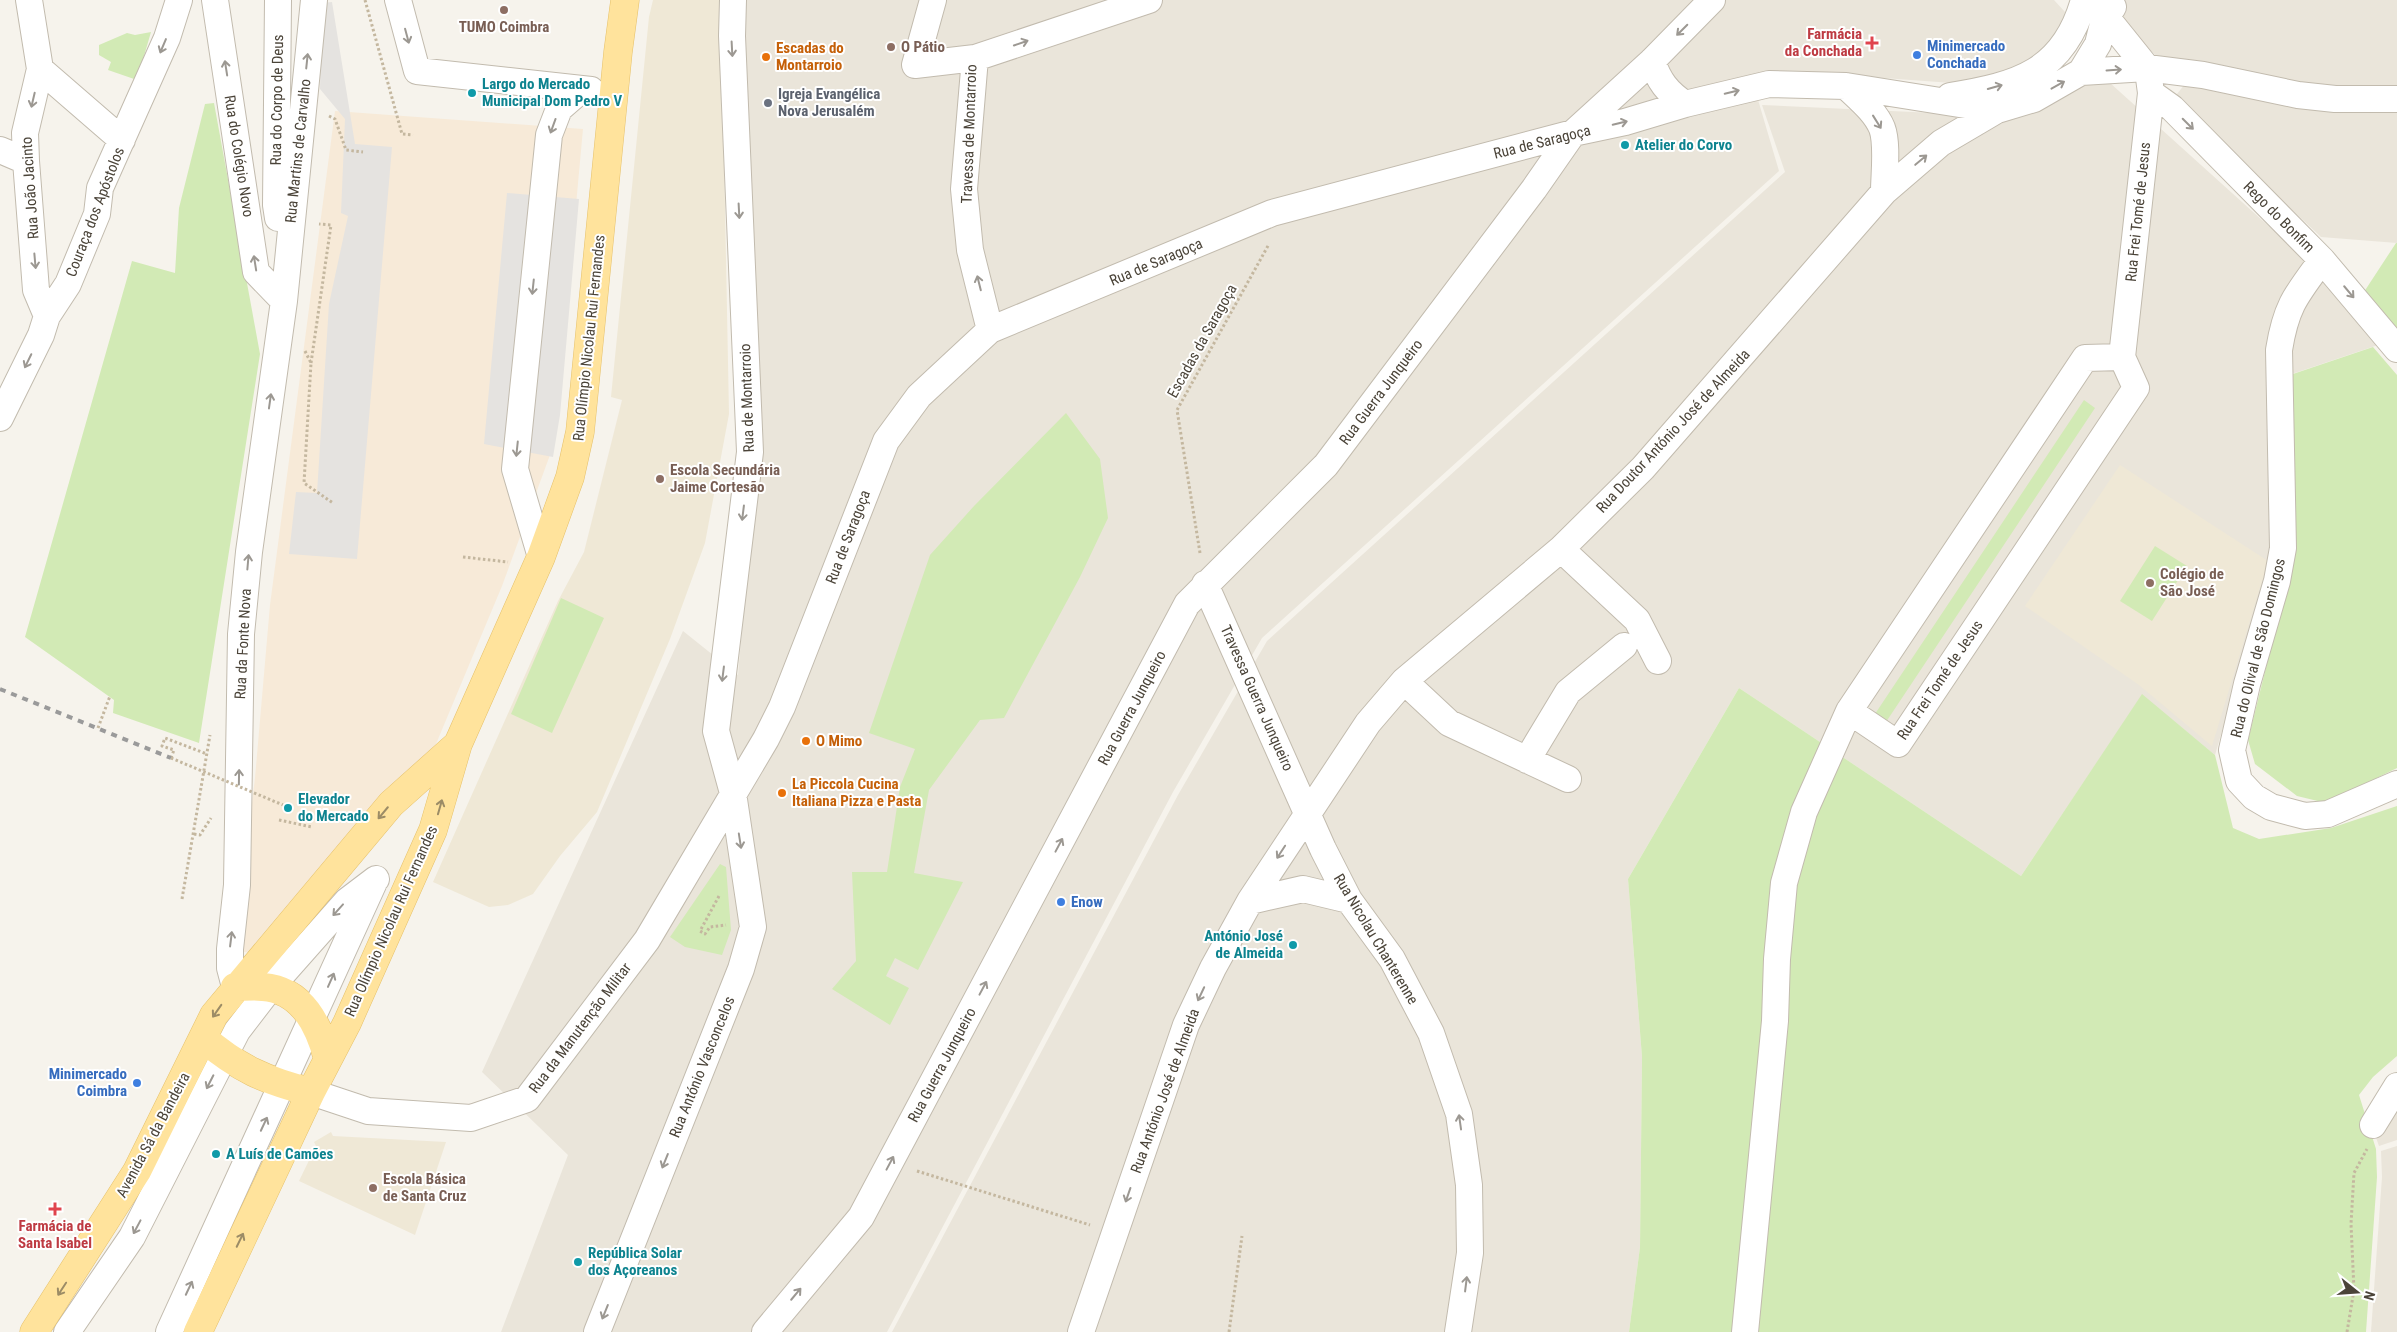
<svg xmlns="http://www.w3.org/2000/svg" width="2397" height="1332" font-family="'Roboto Condensed',sans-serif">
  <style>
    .residential { fill: #eae5da }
    .commercial { fill: #f7ead8 }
    .education { fill: #efe8d6 }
    .green { fill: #d2eab5 }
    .parking { fill: #e5e3e0 }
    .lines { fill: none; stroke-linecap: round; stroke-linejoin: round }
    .minor-casing { stroke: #c2bbae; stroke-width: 28 }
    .major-casing { stroke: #e6c16a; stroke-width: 29 }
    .path { stroke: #c4b79f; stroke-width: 3; stroke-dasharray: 2.5 2.5; stroke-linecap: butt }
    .minor { stroke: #fff; stroke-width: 26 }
    .major { stroke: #ffe39c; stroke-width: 28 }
    .rail { stroke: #9a9a9a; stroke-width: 4; stroke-dasharray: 6 6; stroke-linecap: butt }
    .path-bridge { stroke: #c4b79f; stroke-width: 3; stroke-dasharray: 2.5 2.5; stroke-linecap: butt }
    .oneway { stroke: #9c9892 }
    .oneway2 { stroke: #9c8c66 }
    .education-dot { fill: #8d6e63; stroke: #fff; stroke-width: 2 }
    .health-dot { fill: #e0444e; stroke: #fff; stroke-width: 2 }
    .shop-dot { fill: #3f7fe0; stroke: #fff; stroke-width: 2 }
    .food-dot { fill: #e8710a; stroke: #fff; stroke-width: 2 }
    .culture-dot { fill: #0f9aa8; stroke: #fff; stroke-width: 2 }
    .worship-dot { fill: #6b7280; stroke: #fff; stroke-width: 2 }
    .labels { text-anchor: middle; stroke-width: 4; stroke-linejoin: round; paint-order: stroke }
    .education-label { font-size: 15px; font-weight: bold; fill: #785e54; stroke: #fff; text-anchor: start }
    .health-label { font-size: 15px; font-weight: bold; fill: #be3a42; stroke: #fff; text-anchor: end }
    .shop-label { font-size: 15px; font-weight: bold; fill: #366cbe; stroke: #fff; text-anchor: start }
    .food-label { font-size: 15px; font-weight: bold; fill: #c56008; stroke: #fff; text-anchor: start }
    .culture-label { font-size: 15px; font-weight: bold; fill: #0d838f; stroke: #fff; text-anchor: start }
    .worship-label { font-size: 15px; font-weight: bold; fill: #5b616d; stroke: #fff; text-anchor: start }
    .street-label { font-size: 15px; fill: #4b4439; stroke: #fff }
  </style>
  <rect width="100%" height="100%" fill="#f6f3ec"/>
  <path class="residential" d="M 740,0 L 2054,0 L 2065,12 L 2059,37 L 2034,65 L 1996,79 L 1952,83 L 1870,77 L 1751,76 L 1779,171 L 1262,638 L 1173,792 L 887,1332 L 501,1332 L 568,1155 L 482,1072 L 683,631 L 738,675 L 757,454 Z
    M 2099,0 L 2397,0 L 2397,243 L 2321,237 L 2173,99 L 2185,84 Z
    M 2099,73 L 2356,305 L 2384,343 L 2274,380 L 2272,561 L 2215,755 L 2142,695 L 2021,876 L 1739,688 L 1628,879 L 1642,1057 L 1640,1247 L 1629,1332 L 892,1332 L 1178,795 L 1267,641 L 1785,172 L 1762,105 L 1999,116 Z
    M 2397,1094 L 2397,1140 L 2379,1146 L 2374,1132 Z
    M 2397,1146 L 2397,1332 L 2371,1332 L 2382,1177 L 2381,1151 Z"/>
  <path class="commercial" d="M 335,111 L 583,129 L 554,444 L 502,586 L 436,744 L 255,953 L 234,951 L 255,778 L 270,605 Z"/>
  <path class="education" d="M 653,0 L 721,0 L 729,414 L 705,543 L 670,639 L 597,812 L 560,856 L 533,894 L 508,905 L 489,907 L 433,882 L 558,601 L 584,552 L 622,400 L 611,397 L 649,17 Z
    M 2120,465 L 2268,561 L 2212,746 L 2139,685 L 2025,606 Z
    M 331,1132 L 333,1136 L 446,1142 L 415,1235 L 299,1181 L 316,1146 L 314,1142 Z"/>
  <path class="green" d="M 151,32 L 137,80 L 108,70 L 111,62 L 99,55 L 99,45 L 127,33 L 135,35 Z
    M 214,103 L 260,354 L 199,743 L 113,713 L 114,700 L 25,637 L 132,261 L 175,273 L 179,208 L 205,104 Z
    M 2396,243 L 2397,243 L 2397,334 L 2362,295 Z
    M 2373,347 L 2397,375 L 2397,768 L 2326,803 L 2297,796 L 2255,764 L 2248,740 L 2291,567 L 2290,375 Z
    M 2084,400 L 2095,408 L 1886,722 L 1875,714 Z
    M 1066,413 L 1100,459 L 1108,518 L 1080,577 L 1004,718 L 980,720 L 929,790 L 914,873 L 963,882 L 918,970 L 895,958 L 886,976 L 909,988 L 890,1025 L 832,989 L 856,961 L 852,872 L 887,872 L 900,787 L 915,749 L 869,733 L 930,555 L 974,506 Z
    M 2155,546 L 2187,566 L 2152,621 L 2120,601 Z
    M 561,598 L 604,618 L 552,733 L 511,714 Z
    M 1739,688 L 2021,876 L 2142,694 L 2215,755 L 2233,828 L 2259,839 L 2331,828 L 2397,806 L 2397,1056 L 2373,1077 L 2359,1095 L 2376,1149 L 2377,1177 L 2366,1332 L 1629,1332 L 1640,1247 L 1642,1057 L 1628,879 Z
    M 720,864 L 726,867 L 731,930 L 722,955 L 685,947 L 670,937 Z"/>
  <path class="parking" d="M 332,2 L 355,144 L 392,147 L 357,559 L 289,554 L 296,492 L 317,493 L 329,304 L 348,216 L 341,213 L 345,119 L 320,89 L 322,3 Z
    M 507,193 L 579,199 L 560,415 L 553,457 L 484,444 Z"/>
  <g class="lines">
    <g class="minor-casing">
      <path id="minor" d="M 29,0 L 40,69 L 25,133 L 26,161 L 36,290 L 47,316
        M 215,0 L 256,272 L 284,301
        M 278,0 L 276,205 L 278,218
        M 398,0 L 417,71 L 591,90
        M 933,0 L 915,65 L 975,58 L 1149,0
        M 2113,7 L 2106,17 L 2147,68
        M 975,58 L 964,189 L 970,250 L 990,330
        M 1652,61 C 1659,81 1667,92 1685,104
        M 40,69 L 122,140
        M 2081,72 L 2147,68 L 2203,75 L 2298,95 L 2335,99 L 2397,99
        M 1846,86 C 1858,98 1875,111 1882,128 C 1888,144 1884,174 1884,192
        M 2151,93 L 2172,108 L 2322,260 L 2397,349
        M 1950,96 C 2018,85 2064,72 2084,0
        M 0,150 L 26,161
        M 2322,260 C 2296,295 2286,306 2279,350 L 2283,548 L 2277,581 L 2247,684 L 2232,750 L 2239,781 L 2254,797 L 2271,807 L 2305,816 L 2328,814 L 2397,784
        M 2122,357 L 2136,388 L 1898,744 L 1849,711 L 2085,358 Z
        M 2122,357 L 2151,93 L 2149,78
        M 0,418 L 41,335 L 47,316 L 68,284 L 97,214 L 100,188 L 167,38 L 179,0
        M 1561,549 L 1637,620 L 1658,661
        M 541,557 L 515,469 L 549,135 L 559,109 L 582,89
        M 1205,584 L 1323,849 L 1349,900 L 1392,959 L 1431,1033 L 1459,1114 L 1469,1185 L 1470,1253 L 1458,1332
        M 1404,681 L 1449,723 L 1568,779
        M 1527,760 L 1568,692 L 1624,646
        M 1250,901 L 1303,889 L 1349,900
        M 235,987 L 230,968 L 230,949 L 237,885 L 241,634 L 249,552 L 284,301 L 314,0
        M 311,1092 L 368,1111 L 471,1118 L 527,1099 L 647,940 L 766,739 L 782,707 L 886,441 L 919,396 L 990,330 L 1272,213 L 1573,133 L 1625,122 L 1685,104 L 1769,84 L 1846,86 L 1997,110
        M 2373,1125 L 2397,1086
        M 67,1332 L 132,1237 L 237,1031 L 270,988 L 347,901 L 376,879
        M 169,1332 L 375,880
        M 597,1332 L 741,969 L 753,927 L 733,793 L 716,731 L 750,452 L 732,36 L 733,0
        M 765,1332 L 861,1217 L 1187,604 L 1326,465 L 1534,189 L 1573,133 L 1652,61 L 1712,0
        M 1081,1332 L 1186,1025 L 1213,968 L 1250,901 L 1368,723 L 1404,681 L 1561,549 L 1643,468 L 1884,192 L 1941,143 L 1997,110 L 2034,99 L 2081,72 L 2098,44 L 2109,0
        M 1745,1332 L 1775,1021 L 1777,959 L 1784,883 L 1804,812 L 1849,711"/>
    </g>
    <g class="major-casing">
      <path id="major" d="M 235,987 C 244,987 254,986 263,987 C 303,990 319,1026 328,1059
        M 203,1038 C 238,1068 266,1081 311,1092
        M 34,1332 L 137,1171 L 214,1015 L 391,804 L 458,744
        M 198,1332 L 311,1092 L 347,1023 L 433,830 L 458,744 L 541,557 L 570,477 L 580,432 L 618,52 L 625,0"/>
    </g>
    <path class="path" d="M 365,0 L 402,134 L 413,135
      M 329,116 L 335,119 L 346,150 L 363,152
      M 305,351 L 311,363 L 304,483 L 333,503
      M 311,363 L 331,225 L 319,224
      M 1200,553 L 1177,410 L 1269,244
      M 463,557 L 508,562
      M 98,728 L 110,696
      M 171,758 L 174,750 L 162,746 L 165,738 L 207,754
      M 279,820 L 312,827
      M 194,834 L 200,835 L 211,818
      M 719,896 L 700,931 L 705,934 L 710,927 L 726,925
      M 182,899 L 210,735
      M 917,1171 L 1090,1225
      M 1229,1332 L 1242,1236
      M 2347,1332 L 2354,1290 L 2351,1224 L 2354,1173 L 2367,1149"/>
    <use href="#minor" class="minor"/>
    <use href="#major" class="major"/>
    <path class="rail" d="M 0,689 L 171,758"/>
    <path class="path-bridge" d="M 171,758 L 283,805"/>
  </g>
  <defs><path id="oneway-shaft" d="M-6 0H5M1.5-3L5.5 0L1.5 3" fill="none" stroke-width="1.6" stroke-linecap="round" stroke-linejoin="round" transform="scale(1.25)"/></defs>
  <g class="oneway">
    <use href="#oneway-shaft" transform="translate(1682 30) rotate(135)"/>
    <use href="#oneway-shaft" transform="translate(407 36) rotate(75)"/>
    <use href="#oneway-shaft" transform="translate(1021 43) rotate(-19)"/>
    <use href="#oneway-shaft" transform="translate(163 46) rotate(113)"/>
    <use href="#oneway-shaft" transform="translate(732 49) rotate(87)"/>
    <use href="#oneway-shaft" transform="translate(307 61) rotate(-84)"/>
    <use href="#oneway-shaft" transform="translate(226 68) rotate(-99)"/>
    <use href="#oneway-shaft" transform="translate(2114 70) rotate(-4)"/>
    <use href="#oneway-shaft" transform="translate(2058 85) rotate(-29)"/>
    <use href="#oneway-shaft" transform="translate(1995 87) rotate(-16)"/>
    <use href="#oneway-shaft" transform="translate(1732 92) rotate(-13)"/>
    <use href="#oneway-shaft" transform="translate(33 100) rotate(103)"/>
    <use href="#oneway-shaft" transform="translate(1877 122) rotate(58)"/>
    <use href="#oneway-shaft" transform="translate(1620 123) rotate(-13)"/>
    <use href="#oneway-shaft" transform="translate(2188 124) rotate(45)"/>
    <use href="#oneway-shaft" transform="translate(553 126) rotate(110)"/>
    <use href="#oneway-shaft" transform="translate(1921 160) rotate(-40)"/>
    <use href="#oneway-shaft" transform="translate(739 211) rotate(87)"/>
    <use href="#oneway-shaft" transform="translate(35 261) rotate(85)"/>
    <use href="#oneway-shaft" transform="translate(255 263) rotate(-99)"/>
    <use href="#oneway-shaft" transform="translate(979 283) rotate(-104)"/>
    <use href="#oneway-shaft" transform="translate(533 287) rotate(96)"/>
    <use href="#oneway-shaft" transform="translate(2349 292) rotate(50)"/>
    <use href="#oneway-shaft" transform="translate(28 361) rotate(116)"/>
    <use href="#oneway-shaft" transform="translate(270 401) rotate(-82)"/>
    <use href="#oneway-shaft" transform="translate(517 449) rotate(96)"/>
    <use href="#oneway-shaft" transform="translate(743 513) rotate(97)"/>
    <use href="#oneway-shaft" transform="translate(248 562) rotate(-85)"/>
    <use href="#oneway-shaft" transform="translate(723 674) rotate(97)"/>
    <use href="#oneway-shaft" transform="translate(239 777) rotate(-89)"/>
    <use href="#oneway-shaft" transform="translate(740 841) rotate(81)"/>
    <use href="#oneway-shaft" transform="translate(1059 845) rotate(-62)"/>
    <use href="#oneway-shaft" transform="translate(1281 852) rotate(123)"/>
    <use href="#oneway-shaft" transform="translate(338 910) rotate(132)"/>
    <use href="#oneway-shaft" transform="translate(231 939) rotate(-83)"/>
    <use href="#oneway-shaft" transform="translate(331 980) rotate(-66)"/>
    <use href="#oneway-shaft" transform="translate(983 988) rotate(-62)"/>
    <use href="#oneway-shaft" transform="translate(1201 994) rotate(115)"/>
    <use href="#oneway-shaft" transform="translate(210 1082) rotate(117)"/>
    <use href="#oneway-shaft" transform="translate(1460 1122) rotate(-98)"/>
    <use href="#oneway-shaft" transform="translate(264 1124) rotate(-65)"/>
    <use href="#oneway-shaft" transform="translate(665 1161) rotate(112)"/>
    <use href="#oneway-shaft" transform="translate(890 1163) rotate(-62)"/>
    <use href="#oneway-shaft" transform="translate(1128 1195) rotate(109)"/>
    <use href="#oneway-shaft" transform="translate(137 1227) rotate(118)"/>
    <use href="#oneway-shaft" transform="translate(1466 1284) rotate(-83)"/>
    <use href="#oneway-shaft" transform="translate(189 1288) rotate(-65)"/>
    <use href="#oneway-shaft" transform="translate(796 1294) rotate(-50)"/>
    <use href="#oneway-shaft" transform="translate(605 1312) rotate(112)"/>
  </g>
  <g class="oneway2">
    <use href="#oneway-shaft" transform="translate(440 807) rotate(-74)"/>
    <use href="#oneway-shaft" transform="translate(383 813) rotate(130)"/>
    <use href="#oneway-shaft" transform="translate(217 1011) rotate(125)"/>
    <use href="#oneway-shaft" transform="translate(240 1240) rotate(-64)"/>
    <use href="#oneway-shaft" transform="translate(62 1289) rotate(123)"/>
  </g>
  <g class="education-dot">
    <circle cx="504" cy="10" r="5"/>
    <circle cx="891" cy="47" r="5"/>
    <circle cx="660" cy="479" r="5"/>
    <circle cx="2150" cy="583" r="5"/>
    <circle cx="373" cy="1188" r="5"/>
  </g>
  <g class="health-dot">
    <path d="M1869.5 35.5h5v5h5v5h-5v5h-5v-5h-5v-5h5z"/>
    <path d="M52.5 1201.5h5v5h5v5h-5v5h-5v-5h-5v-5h5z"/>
  </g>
  <g class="shop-dot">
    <circle cx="1917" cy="55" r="5"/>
    <circle cx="1061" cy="902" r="5"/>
    <circle cx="137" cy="1083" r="5"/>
  </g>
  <g class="food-dot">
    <circle cx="766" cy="57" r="5"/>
    <circle cx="806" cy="741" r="5"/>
    <circle cx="782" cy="793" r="5"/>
  </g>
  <g class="culture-dot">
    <circle cx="472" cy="93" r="5"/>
    <circle cx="1625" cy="145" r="5"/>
    <circle cx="288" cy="808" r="5"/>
    <circle cx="1293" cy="945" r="5"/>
    <circle cx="216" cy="1154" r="5"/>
    <circle cx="578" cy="1262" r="5"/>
  </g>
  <circle class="worship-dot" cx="768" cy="103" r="5"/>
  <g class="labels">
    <g class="education-label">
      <text x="504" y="32" text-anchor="middle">TUMO Coimbra</text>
      <text x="901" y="52">O Pátio</text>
      <text x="670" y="475">Escola Secundária<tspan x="670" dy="17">Jaime Cortesão</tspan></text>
      <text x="2160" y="579">Colégio de<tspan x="2160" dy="17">São José</tspan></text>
      <text x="383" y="1184">Escola Básica<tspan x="383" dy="17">de Santa Cruz</tspan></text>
    </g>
    <g class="health-label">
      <text x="1862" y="39">Farmácia<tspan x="1862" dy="17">da Conchada</tspan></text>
      <text x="55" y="1231" text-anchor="middle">Farmácia de<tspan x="55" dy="17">Santa Isabel</tspan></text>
    </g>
    <g class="shop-label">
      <text x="1927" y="51">Minimercado<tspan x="1927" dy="17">Conchada</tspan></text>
      <text x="1071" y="907">Enow</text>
      <text x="127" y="1079" text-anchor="end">Minimercado<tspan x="127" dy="17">Coimbra</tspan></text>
    </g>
    <g class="food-label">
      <text x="776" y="53">Escadas do<tspan x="776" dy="17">Montarroio</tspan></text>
      <text x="816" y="746">O Mimo</text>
      <text x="792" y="789">La Piccola Cucina<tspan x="792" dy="17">Italiana Pizza e Pasta</tspan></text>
    </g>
    <g class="culture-label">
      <text x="482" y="89">Largo do Mercado<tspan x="482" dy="17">Municipal Dom Pedro V</tspan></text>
      <text x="1635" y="150">Atelier do Corvo</text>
      <text x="298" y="804">Elevador<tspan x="298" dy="17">do Mercado</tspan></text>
      <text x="1283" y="941" text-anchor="end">António José<tspan x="1283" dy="17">de Almeida</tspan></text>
      <text x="226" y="1159">A Luís de Camões</text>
      <text x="588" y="1258">República Solar<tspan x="588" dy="17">dos Açoreanos</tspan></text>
    </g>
    <g class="worship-label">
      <text x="778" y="99">Igreja Evangélica<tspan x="778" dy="17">Nova Jerusalém</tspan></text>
    </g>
    <g class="street-label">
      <text transform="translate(277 100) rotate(-89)" y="5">Rua do Corpo de Deus</text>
      <text transform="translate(969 134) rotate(-88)" y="5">Travessa de Montarroio</text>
      <text transform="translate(1542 142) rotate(-14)" y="5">Rua de Saragoça</text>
      <text transform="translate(298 151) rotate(-84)" y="5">Rua Martins de Carvalho</text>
      <text transform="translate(239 156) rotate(81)" y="5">Rua do Colégio Novo</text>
      <text transform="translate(30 188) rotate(-94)" y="5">Rua João Jacinto</text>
      <text transform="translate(95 212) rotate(-69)" y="5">Couraça dos Apóstolos</text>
      <text transform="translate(2138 212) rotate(-84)" y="5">Rua Frei Tomé de Jesus</text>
      <text transform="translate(2279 217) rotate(45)" y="5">Rego do Bonfim</text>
      <text transform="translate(1156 262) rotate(-23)" y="5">Rua de Saragoça</text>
      <text transform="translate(589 338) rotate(-84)" y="5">Rua Olímpio Nicolau Rui Fernandes</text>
      <text transform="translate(1202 341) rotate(-61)" y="5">Escadas da Saragoça</text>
      <text transform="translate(1381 392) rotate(-53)" y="5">Rua Guerra Junqueiro</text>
      <text transform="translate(747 398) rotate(-92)" y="5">Rua de Montarroio</text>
      <text transform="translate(1673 431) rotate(-47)" y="5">Rua Doutor António José de Almeida</text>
      <text transform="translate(848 537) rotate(-69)" y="5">Rua de Saragoça</text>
      <text transform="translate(243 644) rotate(-87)" y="5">Rua da Fonte Nova</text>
      <text transform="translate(2258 648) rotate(-76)" y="5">Rua do Olival de São Domingos</text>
      <text transform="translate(1940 680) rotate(-56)" y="5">Rua Frei Tomé de Jesus</text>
      <text transform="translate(1257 698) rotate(66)" y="5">Travessa Guerra Junqueiro</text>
      <text transform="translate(1132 708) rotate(-62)" y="5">Rua Guerra Junqueiro</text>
      <text transform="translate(391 921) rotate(-66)" y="5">Rua Olímpio Nicolau Rui Fernandes</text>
      <text transform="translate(1376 939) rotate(59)" y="5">Rua Nicolau Chanterenne</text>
      <text transform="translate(580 1028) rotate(-53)" y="5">Rua da Manutenção Militar</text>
      <text transform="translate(942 1065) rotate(-62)" y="5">Rua Guerra Junqueiro</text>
      <text transform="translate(702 1067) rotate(-68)" y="5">Rua António Vasconcelos</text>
      <text transform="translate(1165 1091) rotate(-70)" y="5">Rua António José de Almeida</text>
      <text transform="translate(153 1135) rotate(-62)" y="5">Avenida Sá da Bandeira</text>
    </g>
  </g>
  <g transform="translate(2357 1292) rotate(107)" stroke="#ffffff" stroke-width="4" paint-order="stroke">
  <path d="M0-4L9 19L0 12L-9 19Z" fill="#4b4439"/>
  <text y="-8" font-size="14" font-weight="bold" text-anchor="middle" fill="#4b4439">N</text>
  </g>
</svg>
